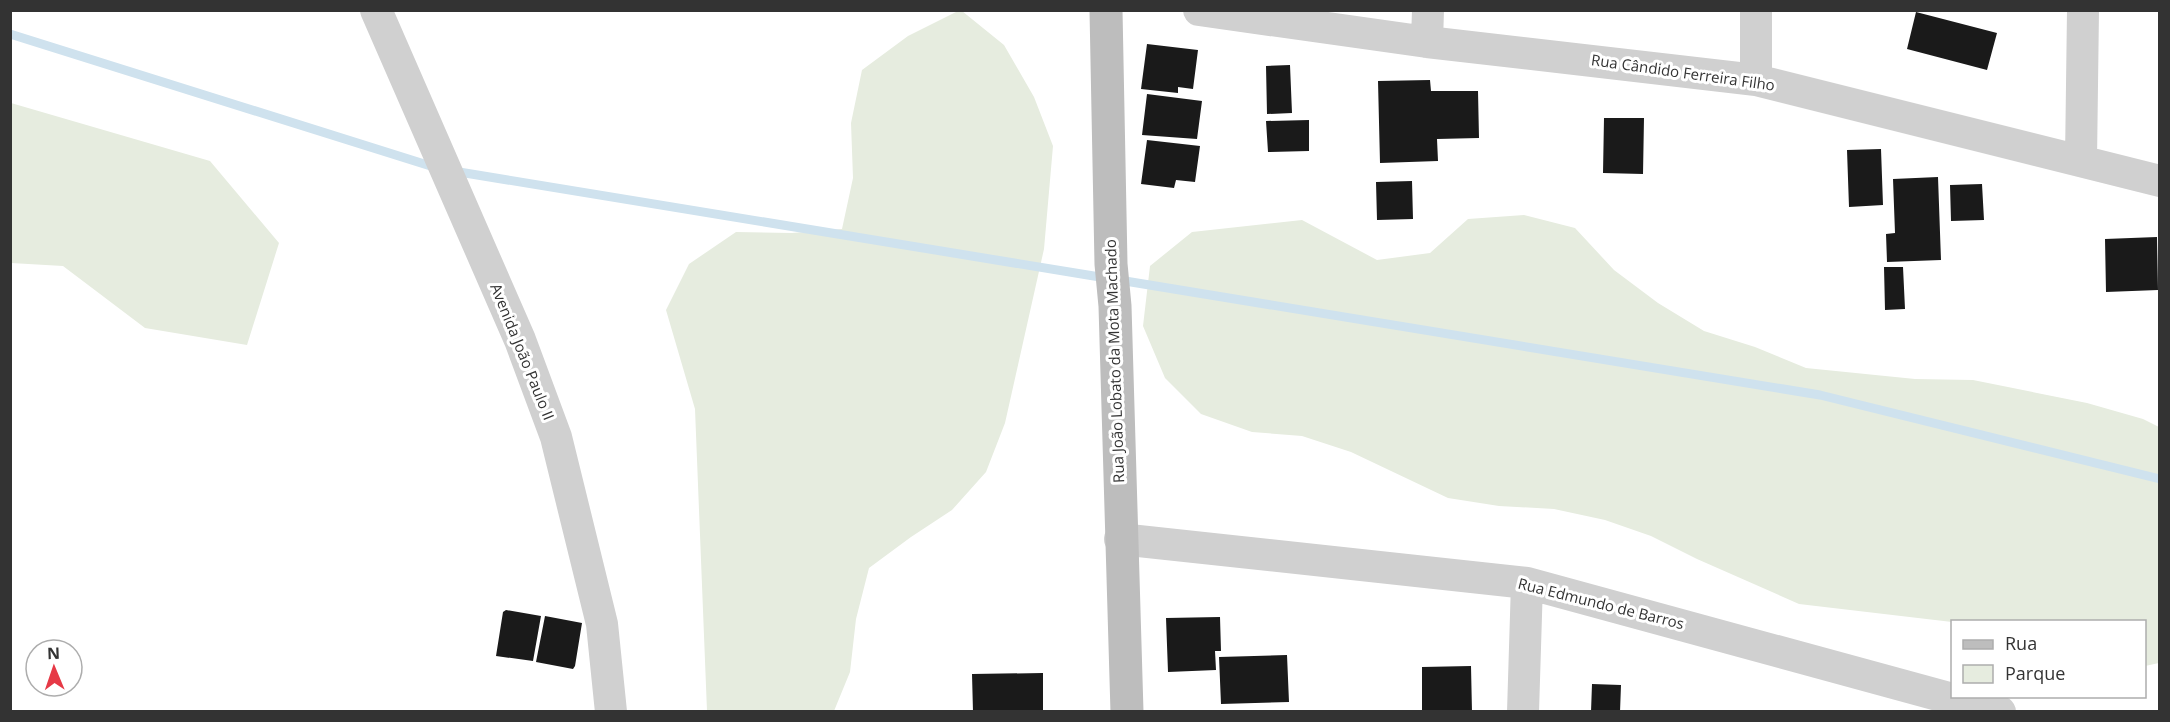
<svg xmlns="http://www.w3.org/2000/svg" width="2170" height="722" font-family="'Open Sans',sans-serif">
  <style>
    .green { fill: #e6ecdf }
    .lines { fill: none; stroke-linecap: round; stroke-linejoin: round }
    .stream { stroke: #cfe2ee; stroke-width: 9 }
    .building { fill: #1a1a1a }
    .minor { stroke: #d0d0d0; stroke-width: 32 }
    .secondary { stroke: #bdbdbd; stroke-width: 33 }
    .labels { text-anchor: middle; stroke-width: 6; stroke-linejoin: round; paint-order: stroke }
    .street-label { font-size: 15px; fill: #333; stroke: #fff }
  </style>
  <rect width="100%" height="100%" fill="#fff"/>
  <path class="green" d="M 958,11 L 962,11 L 1004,45 L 1034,97 L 1053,146 L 1044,249 L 1005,423 L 986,472 L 952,510 L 911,537 L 869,568 L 856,619 L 850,672 L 834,711 L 707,711 L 695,409 L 666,310 L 689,264 L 736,232 L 792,233 L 842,229 L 853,178 L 851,123 L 862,70 L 908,36 Z
    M 11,103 L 210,161 L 279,243 L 247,345 L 145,328 L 63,266 L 11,263 Z
    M 1524,215 L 1575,228 L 1614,270 L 1658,303 L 1704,331 L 1755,347 L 1806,368 L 1915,379 L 1973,380 L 2087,403 L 2143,419 L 2159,427 L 2159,663 L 2145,666 L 2144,622 L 1952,622 L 1799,604 L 1697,559 L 1651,536 L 1605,520 L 1554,509 L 1499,506 L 1448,498 L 1351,452 L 1302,436 L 1252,432 L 1201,414 L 1165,378 L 1143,326 L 1150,266 L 1192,232 L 1302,220 L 1377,260 L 1430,253 L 1468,219 Z"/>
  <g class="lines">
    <path class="stream" d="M 10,34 L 437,168
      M 453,171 L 1106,278
      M 1119,280 L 1820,395 L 2160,479"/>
  </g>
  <path class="building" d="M 1916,12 L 1997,33 L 1987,70 L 1907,49 Z
    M 1147,44 L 1198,50 L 1193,89 L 1178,87 L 1178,93 L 1141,89 Z
    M 1290,65 L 1292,113 L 1267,114 L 1266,66 Z
    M 1430,80 L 1431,91 L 1478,91 L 1479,138 L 1437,139 L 1438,161 L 1380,163 L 1378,81 Z
    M 1147,94 L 1202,101 L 1197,139 L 1142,135 Z
    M 1604,118 L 1644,118 L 1643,174 L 1603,173 Z
    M 1309,120 L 1309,151 L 1268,152 L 1266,121 Z
    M 1147,140 L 1200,146 L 1195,182 L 1176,180 L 1174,188 L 1141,184 Z
    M 1881,149 L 1883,205 L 1849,207 L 1847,150 Z
    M 1938,177 L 1941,260 L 1887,262 L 1886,234 L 1895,233 L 1893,179 Z
    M 1412,181 L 1413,219 L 1377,220 L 1376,182 Z
    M 1982,184 L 1984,220 L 1951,221 L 1950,185 Z
    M 2157,237 L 2158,290 L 2106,292 L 2105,239 Z
    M 1884,267 L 1903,267 L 1905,309 L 1885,310 Z
    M 506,610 L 541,616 L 533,661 L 496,656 L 503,612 Z
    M 545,616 L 582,623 L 575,666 L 573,669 L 536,662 Z
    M 1220,617 L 1221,651 L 1215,651 L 1216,670 L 1168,672 L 1166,618 Z
    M 1287,655 L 1289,702 L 1221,704 L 1219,657 Z
    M 1471,666 L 1472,712 L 1422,712 L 1422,667 Z
    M 1043,673 L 1043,712 L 973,712 L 972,674 Z
    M 1592,684 L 1621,685 L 1620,712 L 1591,712 Z"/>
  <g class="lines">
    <path class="minor" d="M 376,10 L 520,340 L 556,437 L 602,624 L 611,712
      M 1199,10 L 1427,42 L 1756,80 L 2160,181
      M 1427,42 L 1428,10
      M 1756,80 L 1756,10
      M 2081,160 L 2083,10
      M 1120,539 L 1527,583 L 2000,712
      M 1523,712 L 1527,583"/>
    <path class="secondary" d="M 1106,10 L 1111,264 L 1115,306 L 1127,712"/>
  </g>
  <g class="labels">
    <g class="street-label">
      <text transform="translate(1683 73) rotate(8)" y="5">Rua Cândido Ferreira Filho</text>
      <text transform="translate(522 352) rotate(68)" y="5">Avenida João Paulo II</text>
      <text transform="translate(1115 361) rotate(-92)" y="5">Rua João Lobato da Mota Machado</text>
      <text transform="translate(1601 604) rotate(14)" y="5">Rua Edmundo de Barros</text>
    </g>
  </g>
  <rect width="2170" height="722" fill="none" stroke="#333333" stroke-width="24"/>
  <rect x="1951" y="620" width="195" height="78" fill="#ffffff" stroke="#adadad" stroke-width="1.5"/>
  <rect x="1963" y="640" width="30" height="9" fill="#bdbdbd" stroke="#adadad" stroke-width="1.5"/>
  <text x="2005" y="650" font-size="18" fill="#333333">Rua</text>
  <rect x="1963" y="665" width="30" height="18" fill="#e6ecdf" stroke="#adadad" stroke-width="1.5"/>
  <text x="2005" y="680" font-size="18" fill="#333333">Parque</text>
  <g transform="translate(54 668) rotate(358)"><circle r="28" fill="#ffffff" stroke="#adadad" stroke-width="1.5"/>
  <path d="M0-4.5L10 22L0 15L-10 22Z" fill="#e63946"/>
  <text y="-9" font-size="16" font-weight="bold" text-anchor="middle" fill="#333333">N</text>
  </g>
</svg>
